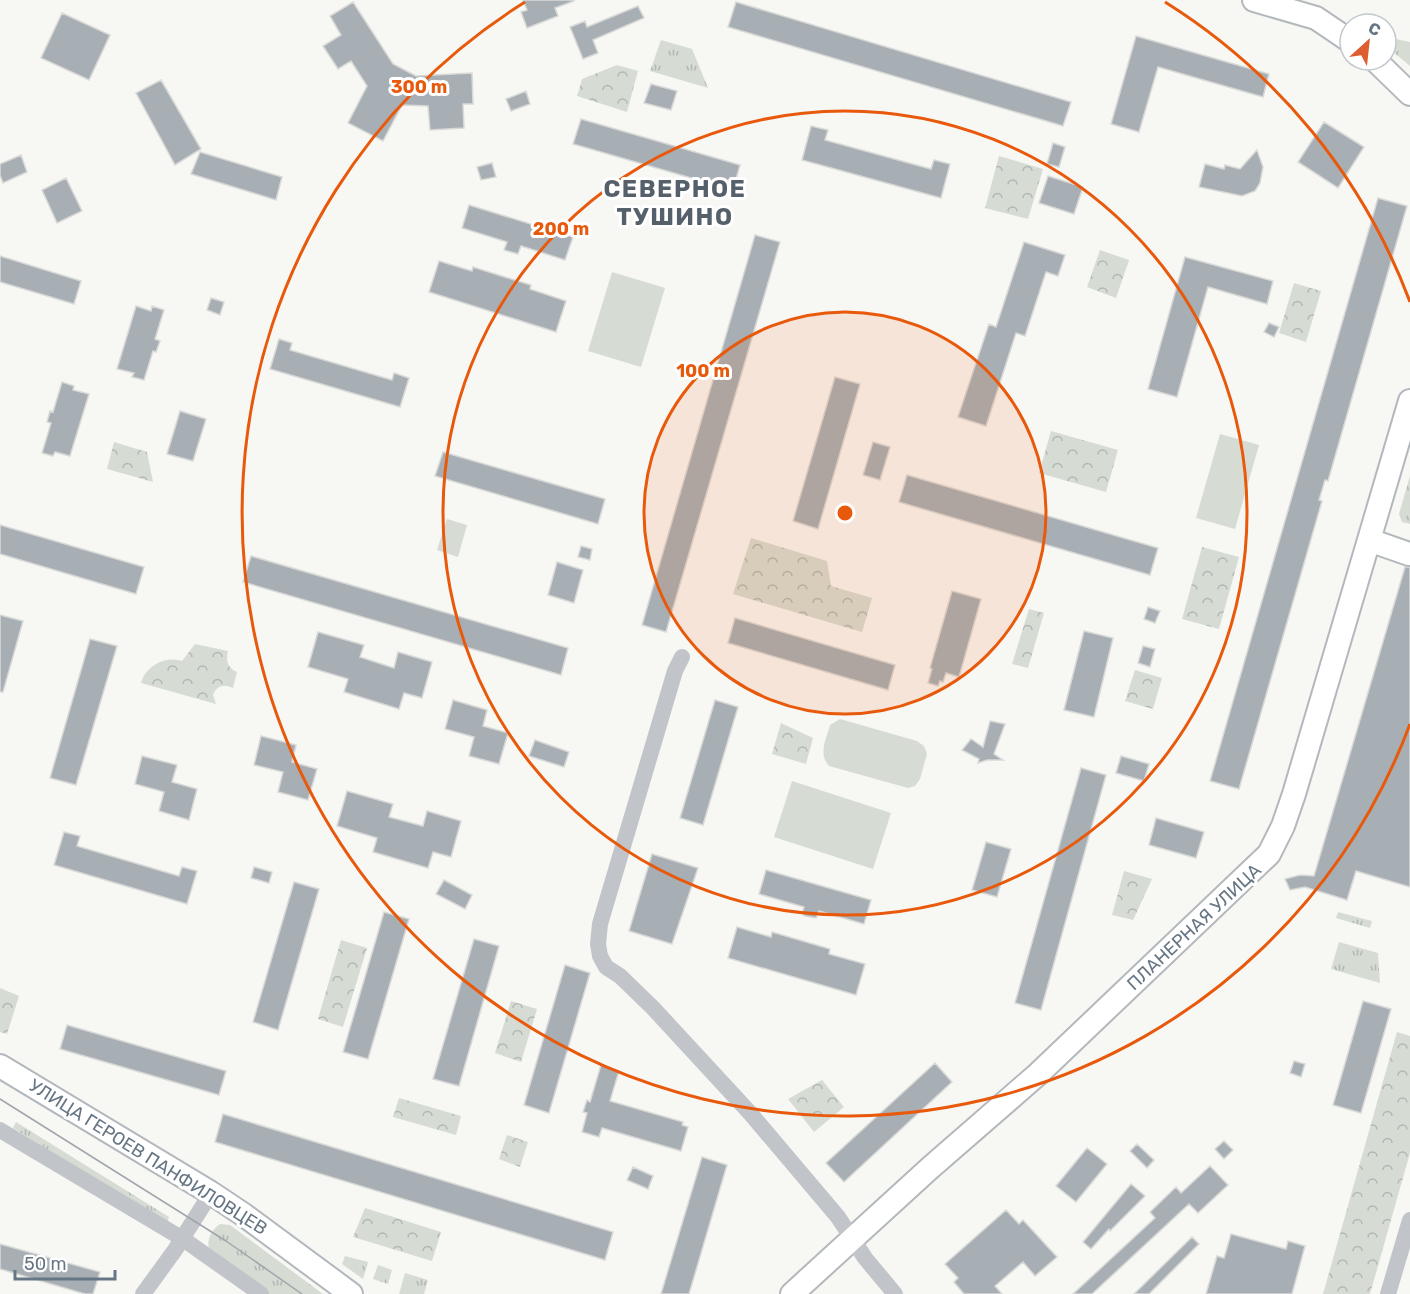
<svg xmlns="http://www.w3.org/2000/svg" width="1410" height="1294" font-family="Rubik,sans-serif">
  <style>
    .grass { fill: url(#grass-tufts) }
    .forest { fill: url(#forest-crowns) }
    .pitch { fill: #d6dcd4 }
    .building { fill: #a7afb5; stroke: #d9d9d7; stroke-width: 1.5 }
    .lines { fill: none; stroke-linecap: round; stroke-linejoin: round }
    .secondary-casing { stroke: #b3b8bd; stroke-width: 26 }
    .street { stroke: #c1c4c8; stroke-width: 16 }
    .secondary { stroke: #fff; stroke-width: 22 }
    .tram { stroke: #a0a6ac; stroke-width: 1.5 }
    .ring { fill: none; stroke: #e8590c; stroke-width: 3 }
    .labels { text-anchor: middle; stroke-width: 6; stroke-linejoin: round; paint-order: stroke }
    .street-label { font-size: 18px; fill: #677684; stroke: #fff }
    .district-label { font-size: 24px; font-weight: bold; letter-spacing: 1.5px; fill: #55606a; stroke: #fff }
    .centre { fill: #e8590c; stroke: #fff; stroke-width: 3 }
    .ring-label { font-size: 18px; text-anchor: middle; font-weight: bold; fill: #e8590c; stroke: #fff; stroke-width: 6; stroke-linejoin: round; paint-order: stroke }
  </style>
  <defs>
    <pattern id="grass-tufts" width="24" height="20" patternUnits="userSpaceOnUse" patternTransform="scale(1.5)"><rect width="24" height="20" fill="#d6dcd4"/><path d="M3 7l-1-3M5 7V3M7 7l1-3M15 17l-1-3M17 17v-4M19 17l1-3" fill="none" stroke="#b1b7b2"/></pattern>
    <pattern id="forest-crowns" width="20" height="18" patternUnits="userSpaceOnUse" patternTransform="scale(1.5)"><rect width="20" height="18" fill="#d6dcd4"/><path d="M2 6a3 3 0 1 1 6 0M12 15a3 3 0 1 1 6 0" fill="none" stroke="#b1b7b2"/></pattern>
  </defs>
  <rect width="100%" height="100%" fill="#f7f7f4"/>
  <path class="grass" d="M 1386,37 L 1410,42 L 1410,66 L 1386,46 Z
    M 661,40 L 692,49 L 708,88 L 650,71 Z
    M 1410,476 L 1410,524 L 1402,522 L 1399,514 Z
    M 1338,912 L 1372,921 L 1370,928 L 1336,918 Z
    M 1339,942 L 1378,953 L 1380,983 L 1331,969 Z
    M 16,1122 L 169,1217 L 167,1224 L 13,1128 Z
    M 220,1224 L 230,1225 L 323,1294 L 269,1294 L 211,1254 C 205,1243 210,1231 220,1224 Z
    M 345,1256 L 368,1262 L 363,1279 L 342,1264 Z
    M 378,1265 L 392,1270 L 388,1284 L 373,1279 Z
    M 405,1273 L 428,1280 L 424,1294 L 399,1294 Z"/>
  <path class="forest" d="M 617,65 L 638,71 L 627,112 L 577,96 L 582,79 Z
    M 999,156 L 1043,169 L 1028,219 L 985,208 Z
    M 1100,250 L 1129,260 L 1116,298 L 1087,287 Z
    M 1294,283 L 1321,291 L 1306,342 L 1279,333 Z
    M 1051,431 L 1118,450 L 1106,492 L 1039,473 Z
    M 114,442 L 147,452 L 153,482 L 107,469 Z
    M 751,538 L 827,561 L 831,586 L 872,598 L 862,632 L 733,594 Z
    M 1202,547 L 1239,557 L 1219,629 L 1182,619 Z
    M 1029,609 L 1044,613 L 1028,668 L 1012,664 Z
    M 195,644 L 228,651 C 226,661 227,667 237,672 L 233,688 C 224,684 217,685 213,695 L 216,704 L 141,683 C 145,667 165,655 182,661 Z
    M 1135,670 L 1162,678 L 1153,709 L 1125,701 Z
    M 781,723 L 813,738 L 806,764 L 772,754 Z
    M 1124,871 L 1152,879 L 1133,920 L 1112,915 Z
    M 341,940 L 367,948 L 343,1027 L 318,1019 Z
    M 0,988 L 19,996 L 7,1034 L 0,1032 Z
    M 511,1001 L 537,1009 L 521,1062 L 495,1053 Z
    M 1397,1032 L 1410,1036 L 1410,1153 L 1370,1294 L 1323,1294 Z
    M 822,1080 L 844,1107 L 814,1132 L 788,1099 Z
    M 399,1098 L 461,1116 L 456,1135 L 393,1117 Z
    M 507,1135 L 528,1142 L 520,1167 L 499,1159 Z
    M 365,1208 L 441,1232 L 432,1261 L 353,1237 Z"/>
  <path class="pitch" d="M 612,272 L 665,288 L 641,367 L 588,351 Z
    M 1220,434 L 1259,445 L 1235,529 L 1196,518 Z
    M 447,519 L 467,525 L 458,557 L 437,550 Z
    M 840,719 L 917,741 L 924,746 L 927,754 L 920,779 L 915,786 L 908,788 L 829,766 C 818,754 826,740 830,725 Z
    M 792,781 L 891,813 L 873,869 L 774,837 Z"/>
  <path class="building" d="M 523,0 L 574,0 L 574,1 L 555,8 L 558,16 L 527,28 L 521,12 L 527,10 Z
    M 353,2 L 393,64 L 416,76 L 472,73 L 473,104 L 463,104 L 464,128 L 430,130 L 428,106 L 402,105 L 383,141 L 348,123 L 367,86 L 351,61 L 338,69 L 323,46 L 341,35 L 330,16 Z
    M 736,2 L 1071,102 L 1063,126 L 728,27 Z
    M 638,6 L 644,18 L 593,40 L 598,53 L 583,59 L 570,27 L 585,21 L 587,27 Z
    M 62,13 L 110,35 L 89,80 L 41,58 Z
    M 1136,36 L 1269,74 L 1263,97 L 1158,67 L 1139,132 L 1111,124 Z
    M 161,80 L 201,149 L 175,165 L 136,93 Z
    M 651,84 L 677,91 L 671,110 L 644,103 Z
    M 526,91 L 530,104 L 511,111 L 506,99 Z
    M 581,119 L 740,165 L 733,190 L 573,144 Z
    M 1324,122 L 1364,147 L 1338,188 L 1298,162 Z
    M 811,126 L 828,130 L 825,140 L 931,169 L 934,160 L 950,164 L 941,198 L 802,160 Z
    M 1053,143 L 1065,147 L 1059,167 L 1047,164 Z
    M 1257,150 L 1263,167 L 1260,183 L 1255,191 L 1242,196 L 1199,187 L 1205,164 L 1224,169 L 1225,165 L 1240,169 Z
    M 200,152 L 282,177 L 276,200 L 191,174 Z
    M 21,155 L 27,172 L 3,183 L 0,175 L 0,164 Z
    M 492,163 L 496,177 L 481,180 L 477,167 Z
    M 1048,176 L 1083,187 L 1074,214 L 1039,203 Z
    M 66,178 L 82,211 L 57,223 L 42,190 Z
    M 1378,198 L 1407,206 L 1328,481 L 1325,480 L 1319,500 L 1322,501 L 1239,789 L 1210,781 Z
    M 469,205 L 573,237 L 565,260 L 521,246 L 518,254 L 504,250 L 507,242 L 462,228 Z
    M 755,235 L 780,242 L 666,632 L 642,625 Z
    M 1024,242 L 1065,255 L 1058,276 L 1046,272 L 1025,336 L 1016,333 L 986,426 L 958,417 L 989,324 L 996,327 Z
    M 0,256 L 81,281 L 74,304 L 0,282 Z
    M 1185,257 L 1273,281 L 1267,304 L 1208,287 L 1177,397 L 1148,389 Z
    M 439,261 L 472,271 L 473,267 L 508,278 L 531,285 L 530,289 L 566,301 L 556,332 L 429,292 Z
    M 211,298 L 224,302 L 220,315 L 207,310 Z
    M 136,306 L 151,311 L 152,306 L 164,310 L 155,339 L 160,341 L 156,352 L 153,351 L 144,380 L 132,377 L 134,373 L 117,369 Z
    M 1269,323 L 1279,327 L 1274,337 L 1264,332 Z
    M 279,339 L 292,343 L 290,350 L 392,380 L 394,373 L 409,378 L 400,407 L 270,369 Z
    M 835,377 L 860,384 L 818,529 L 793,521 Z
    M 62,382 L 74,386 L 73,390 L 89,394 L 70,456 L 55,452 L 53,456 L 42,453 L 51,423 L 47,422 L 50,411 L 53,412 Z
    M 180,411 L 206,419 L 193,461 L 167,454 Z
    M 873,442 L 890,447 L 880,480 L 863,475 Z
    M 443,452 L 605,499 L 598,524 L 435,476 Z
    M 907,475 L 1158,548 L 1150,575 L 899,502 Z
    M 0,525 L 144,567 L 136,594 L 0,554 Z
    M 581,546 L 592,549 L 590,560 L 578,557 Z
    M 251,556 L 568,648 L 561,675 L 243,582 Z
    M 557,562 L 583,570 L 574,603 L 548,595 Z
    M 1405,567 L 1410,567 L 1410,887 L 1356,871 L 1347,900 L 1305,887 L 1290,890 L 1285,879 L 1300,875 L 1314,876 Z
    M 952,591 L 981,599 L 959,677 L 946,673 L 943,682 L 940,681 L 938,686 L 928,683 L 932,669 L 930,668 Z
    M 1148,607 L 1160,611 L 1155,623 L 1144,619 Z
    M 0,615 L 23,621 L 3,692 L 0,692 Z
    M 735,618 L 895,665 L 888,690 L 728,643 Z
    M 1084,631 L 1113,638 L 1094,717 L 1064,710 Z
    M 318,632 L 364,645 L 360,657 L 394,668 L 398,652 L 432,662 L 422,698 L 404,693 L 399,709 L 344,692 L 348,679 L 308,667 Z
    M 90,639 L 117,646 L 76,785 L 50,778 Z
    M 1143,646 L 1155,649 L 1150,667 L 1138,663 Z
    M 453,700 L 487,710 L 483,726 L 508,733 L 499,764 L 469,756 L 474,737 L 445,729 Z
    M 715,700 L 738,707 L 703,825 L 680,818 Z
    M 990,721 L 1005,724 L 994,754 L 1003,760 L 987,760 L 978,763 L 979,759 L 962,750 L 971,739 L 983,747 Z
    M 261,736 L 296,745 L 292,762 L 317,769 L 308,800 L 278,792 L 283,772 L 254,765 Z
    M 535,740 L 569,752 L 564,767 L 529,756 Z
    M 142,756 L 177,765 L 172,782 L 197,789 L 189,820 L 159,811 L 164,792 L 135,784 Z
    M 1121,756 L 1149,764 L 1144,781 L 1116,773 Z
    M 1081,768 L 1106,775 L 1041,1010 L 1015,1003 Z
    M 347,791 L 393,804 L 389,817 L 423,826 L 427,811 L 461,821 L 451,857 L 433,852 L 428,868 L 373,852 L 377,838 L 337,826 Z
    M 1156,818 L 1204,832 L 1196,858 L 1149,845 Z
    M 64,832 L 80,836 L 77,846 L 179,876 L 182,867 L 197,871 L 187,904 L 54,865 Z
    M 986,842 L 1011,849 L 997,897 L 972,890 Z
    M 652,854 L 698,868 L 672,944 L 629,931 Z
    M 254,867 L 272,872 L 269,883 L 251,878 Z
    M 766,870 L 871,900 L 864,924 L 819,911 L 816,918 L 805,916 L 802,914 L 804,907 L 759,894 Z
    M 444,880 L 472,895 L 465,909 L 436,894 Z
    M 294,882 L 319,889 L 278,1030 L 253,1022 Z
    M 384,912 L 409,919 L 368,1059 L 343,1052 Z
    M 737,927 L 771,937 L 772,932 L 830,949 L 829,954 L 865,964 L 856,995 L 728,958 Z
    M 474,939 L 499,946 L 459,1086 L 433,1079 Z
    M 565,965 L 590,973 L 549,1113 L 524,1105 Z
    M 1363,1001 L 1391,1009 L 1361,1113 L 1333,1105 Z
    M 67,1025 L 226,1071 L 219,1095 L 60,1049 Z
    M 1294,1061 L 1305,1064 L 1301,1077 L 1290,1073 Z
    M 935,1063 L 952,1082 L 844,1182 L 826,1163 Z
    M 601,1065 L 619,1071 L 610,1101 L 683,1122 L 682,1125 L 688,1127 L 681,1151 L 602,1128 L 599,1137 L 582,1132 L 587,1113 L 583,1112 L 587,1100 L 590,1102 Z
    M 223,1114 L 613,1232 L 605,1260 L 215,1142 Z
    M 1224,1141 L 1233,1150 L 1224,1159 L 1215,1149 Z
    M 1137,1144 L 1154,1160 L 1147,1168 L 1130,1151 Z
    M 1087,1148 L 1107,1164 L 1076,1202 L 1056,1186 Z
    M 702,1157 L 727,1165 L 689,1294 L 661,1294 Z
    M 1210,1166 L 1228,1185 L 1198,1213 L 1189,1204 L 1092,1294 L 1073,1294 L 1155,1218 L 1150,1212 L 1176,1187 L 1181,1193 Z
    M 633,1167 L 653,1176 L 648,1189 L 627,1180 Z
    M 1131,1184 L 1145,1196 L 1110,1231 L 1109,1229 L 1091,1249 L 1083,1242 Z
    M 1006,1210 L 1019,1224 L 1023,1220 L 1057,1257 L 1035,1276 L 1023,1262 L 995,1286 L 1002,1294 L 964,1294 L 954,1282 L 958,1278 L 945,1264 Z
    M 1231,1234 L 1286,1249 L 1288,1241 L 1305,1246 L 1292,1294 L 1206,1294 L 1217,1256 L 1224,1258 Z
    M 1192,1237 L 1199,1244 L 1149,1294 L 1134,1294 Z
    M 0,1244 L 100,1272 L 93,1294 L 85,1294 L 0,1269 Z"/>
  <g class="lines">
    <g class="secondary-casing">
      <path id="secondary" d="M 1254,0 L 1316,18 L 1350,41
        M 1375,60 L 1410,94
        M 1369,540 L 1409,554
        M 0,1066 L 211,1193 L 244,1215 L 351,1294
        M 792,1294 L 930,1168 L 1038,1074 L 1269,854 L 1283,826 L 1294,794 L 1410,401"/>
    </g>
    <path class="street" d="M 682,657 L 675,671 L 600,924 L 598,944 L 600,956 L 606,967 L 620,976 L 653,1008 L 750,1113 L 838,1217 L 865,1258 L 895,1294
      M 0,1130 L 183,1239 L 261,1294
      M 143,1294 L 175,1250 L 211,1193
      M 1388,1294 L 1410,1220"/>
    <use href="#secondary" class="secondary"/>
    <path class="tram" d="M 0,1099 L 226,1241 L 302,1294"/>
  </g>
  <circle cx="845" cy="513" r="201" fill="#e8590c" fill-opacity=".12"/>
  <g class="ring">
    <circle cx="845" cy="513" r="201"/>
    <circle cx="845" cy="513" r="402"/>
    <path d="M1410 724A603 603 0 1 1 525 2M1165 2A603 603 0 0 1 1410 302"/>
  </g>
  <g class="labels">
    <g class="street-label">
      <text transform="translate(1194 927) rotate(-43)" y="6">ПЛАНЕРНАЯ УЛИЦА</text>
      <text transform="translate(148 1157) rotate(32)" y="6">УЛИЦА ГЕРОЕВ ПАНФИЛОВЦЕВ</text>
    </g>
    <g class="district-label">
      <text x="675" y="197">СЕВЕРНОЕ<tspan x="675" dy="28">ТУШИНО</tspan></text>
    </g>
  </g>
  <circle cx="845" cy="513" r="9" class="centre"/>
  <g class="ring-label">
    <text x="419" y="93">300 m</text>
    <text x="561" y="235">200 m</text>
    <text x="703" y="377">100 m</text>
  </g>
  <g transform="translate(1368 42) rotate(27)"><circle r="28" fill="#ffffff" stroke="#c2c8ce" stroke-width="1.5"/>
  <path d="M0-4.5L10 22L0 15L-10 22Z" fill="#dd5e2f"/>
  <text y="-9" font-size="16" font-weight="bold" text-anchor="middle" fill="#677684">С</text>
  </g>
  <path d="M15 1270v9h100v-9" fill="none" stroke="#677684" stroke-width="3"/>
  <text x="24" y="1270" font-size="18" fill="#677684" stroke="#ffffff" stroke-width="4.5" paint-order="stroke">50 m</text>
</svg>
